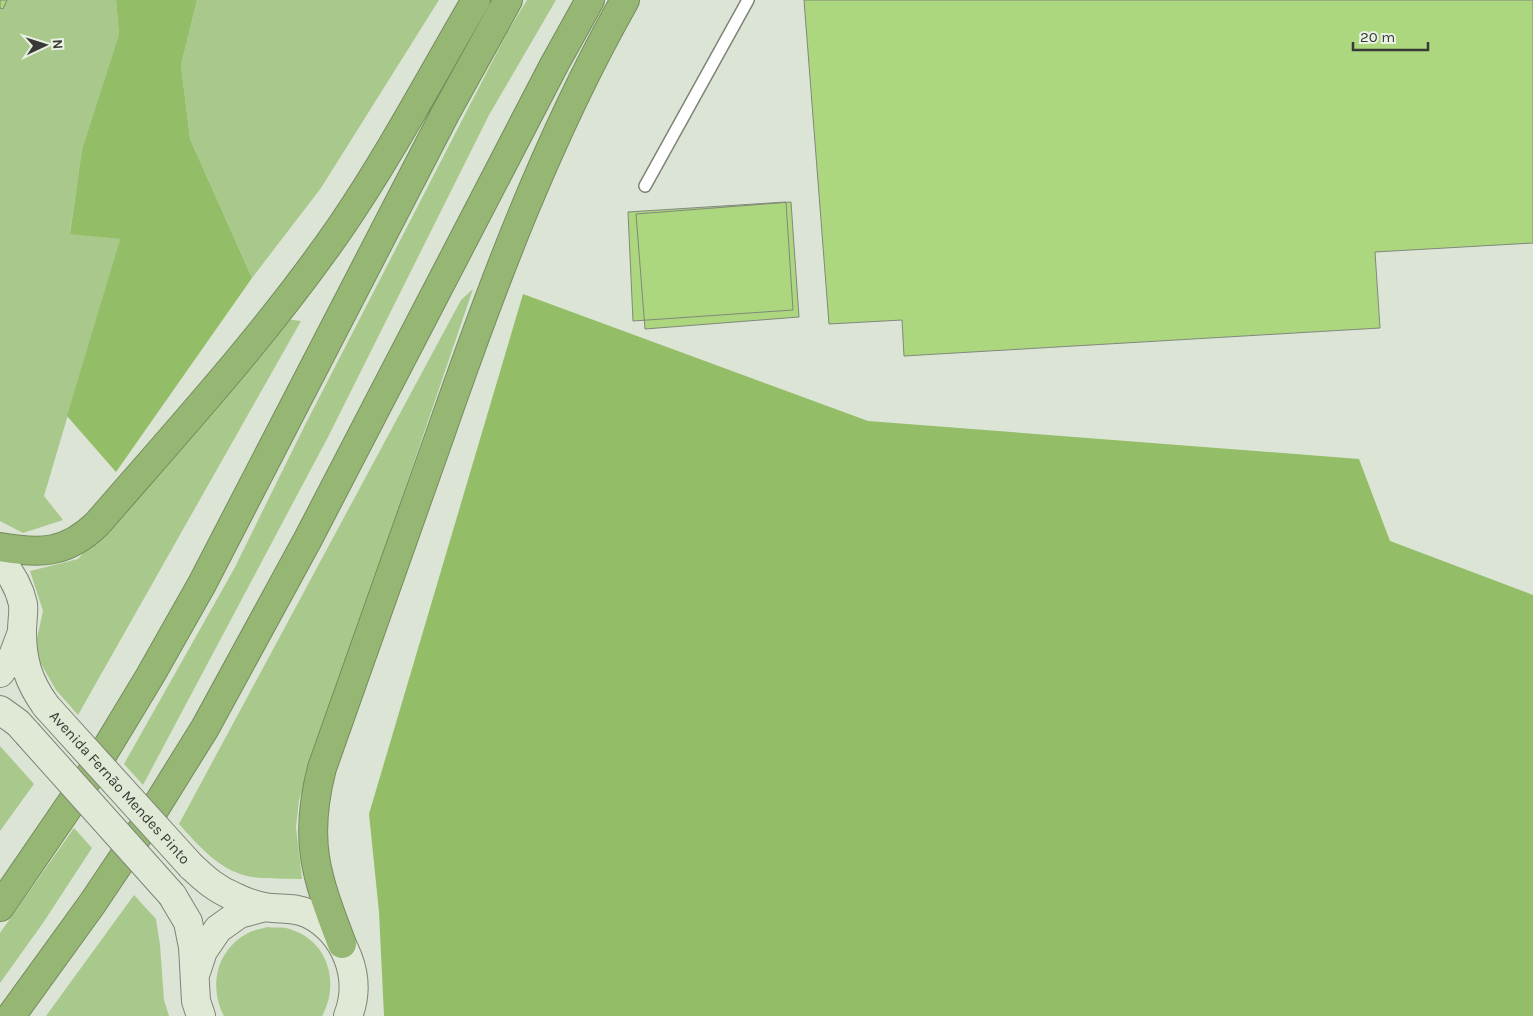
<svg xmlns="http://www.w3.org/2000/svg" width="1533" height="1016" font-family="Karla,sans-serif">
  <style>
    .green { fill: #a9c88c }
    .forest { fill: #93bd66 }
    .building { fill: #acd77f; stroke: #81887b }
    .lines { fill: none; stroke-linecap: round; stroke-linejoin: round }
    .lane-casing { stroke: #7d8477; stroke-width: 14 }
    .secondary-casing { stroke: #7d8477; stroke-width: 30 }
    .highway-casing { stroke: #748c5d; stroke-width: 30 }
    .lane { stroke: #fff; stroke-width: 11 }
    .secondary { stroke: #dfe9d5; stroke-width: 28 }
    .highway { stroke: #95b773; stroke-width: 28 }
    .secondary-bridge-casing { stroke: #7d8477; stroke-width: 30; stroke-linecap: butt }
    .secondary-bridge { stroke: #dfe9d5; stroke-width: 28 }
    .labels { text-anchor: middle; stroke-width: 4; stroke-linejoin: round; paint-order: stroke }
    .street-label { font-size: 15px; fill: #383b35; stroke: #eaf1e3 }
  </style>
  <rect width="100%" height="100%" fill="#dce4d6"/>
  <path class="green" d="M 0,0 L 116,0 L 119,34 L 82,149 L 70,233 L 120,239 L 44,496 L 63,520 L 23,533 L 0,521 Z
    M 197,0 L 439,0 L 321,188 L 252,278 L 190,139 L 181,65 Z
    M 527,0 L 556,0 L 489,115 L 327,439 L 143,785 L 124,764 L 234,569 L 305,425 L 508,31 Z
    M 473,289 L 299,800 L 296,827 L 302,879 C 285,878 264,880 247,876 C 218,869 198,845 179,824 L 461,300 Z
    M 285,319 L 301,321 L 78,715 L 56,690 L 34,652 L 43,611 L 30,571 L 78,559 Z
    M 0,746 L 34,784 L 0,831 Z
    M 74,828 L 92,848 L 43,923 L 0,983 L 0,933 Z
    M 134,895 L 156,919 L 160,945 L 164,1000 L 169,1016 L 46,1016 Z
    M 267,927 C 273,928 280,927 286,928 C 327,938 341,981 322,1016 L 224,1016 C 208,986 217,949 248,933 C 253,930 261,929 267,927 Z"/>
  <path class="forest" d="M 116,0 L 197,0 L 181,65 L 190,139 L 252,278 L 116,472 L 67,416 L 120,239 L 70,234 L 82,149 L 119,34 Z
    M 523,294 L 868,421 L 1359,459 L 1390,541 L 1533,595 L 1533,1016 L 384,1016 L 379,912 L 369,814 Z"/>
  <path class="building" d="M 0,0 L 7,0 L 3,9 L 0,8 Z
    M 804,0 L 1533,0 L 1533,243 L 1375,252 L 1380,328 L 904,356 L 902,320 L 829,324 Z
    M 786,202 L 793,310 L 633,321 L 628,212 Z
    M 791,202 L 799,317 L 645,329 L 636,214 Z"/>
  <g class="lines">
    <g class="lane-casing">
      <path id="lane" d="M 645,186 L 748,0"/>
    </g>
    <g class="secondary-casing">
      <path id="secondary" d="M 0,560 C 11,573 19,586 23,604 C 24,612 22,622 22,631 C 22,661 28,681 46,706
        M 0,673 L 13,656 L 22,632
        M 0,710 L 18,723 L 27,733
        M 191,866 C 206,880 216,889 235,897 C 243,901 254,905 264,907 C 280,910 293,906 309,914 C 346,933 363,978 348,1016
        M 172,895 L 188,922 L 193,947 L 196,1001 L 201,1016
        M 196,972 L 203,951 L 218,929 L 239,914 L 265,907"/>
    </g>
    <g class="highway-casing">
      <path id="highway" d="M 0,547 C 40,554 66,554 97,524 C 182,426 269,331 342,225 C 391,153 432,75 476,0
        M 0,907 L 89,777 L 150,676 L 202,584 L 445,114 L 508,0
        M 342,944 C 316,876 303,841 322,768 C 361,657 401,546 440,435 C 492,286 547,138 625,0
        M 11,1016 L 92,904 L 141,831 L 205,728 L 308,539 L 554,65 L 590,0"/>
    </g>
    <use href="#lane" class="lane"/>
    <use href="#secondary" class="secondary"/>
    <use href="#highway" class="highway"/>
    <g class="secondary-bridge-casing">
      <g id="secondary-bridge">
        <path id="s1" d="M 46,706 L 191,866"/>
        <path d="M 27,733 L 172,895"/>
      </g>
    </g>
    <use href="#secondary-bridge" class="secondary-bridge"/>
  </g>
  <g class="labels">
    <g class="street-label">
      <text dy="5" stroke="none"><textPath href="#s1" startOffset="110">Avenida Fernão Mendes Pinto</textPath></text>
    </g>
  </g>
  <g transform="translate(45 45) rotate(86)" stroke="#eaf1e3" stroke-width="4" paint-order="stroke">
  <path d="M0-4L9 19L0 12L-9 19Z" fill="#383b35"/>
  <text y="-8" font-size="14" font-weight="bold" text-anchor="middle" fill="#383b35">N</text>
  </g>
  <path d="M1353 42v8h75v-8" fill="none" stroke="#383b35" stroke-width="2.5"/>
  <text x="1360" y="42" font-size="15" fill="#383b35" stroke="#eaf1e3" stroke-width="4" paint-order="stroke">20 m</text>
</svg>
